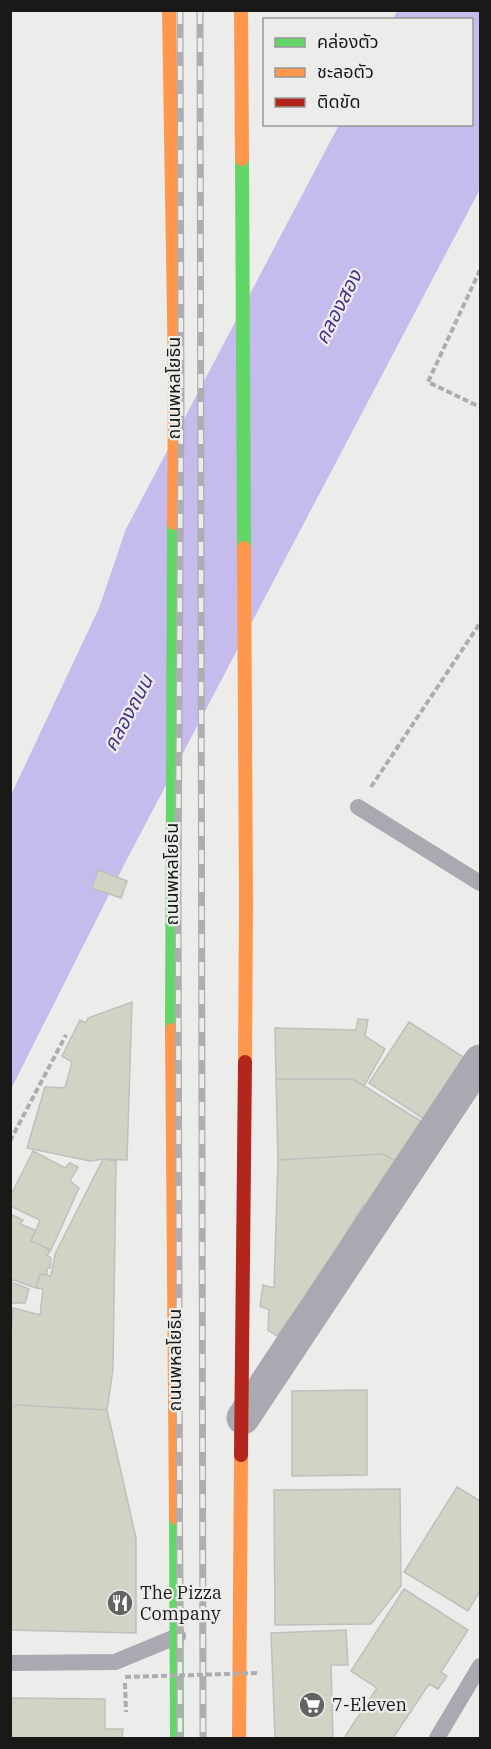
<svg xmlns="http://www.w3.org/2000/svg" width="491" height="1749" font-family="'IBM Plex Serif','Noto Sans Thai',serif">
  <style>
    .water { fill: #c5bbec }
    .building { fill: #d1d4c4; stroke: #bfbfbe; stroke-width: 1.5 }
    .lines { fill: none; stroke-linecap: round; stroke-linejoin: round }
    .path { stroke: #adadb1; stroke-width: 4; stroke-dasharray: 6 3; stroke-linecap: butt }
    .lane { stroke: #aaa9b1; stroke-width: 16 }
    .street { stroke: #aaa9b1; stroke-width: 33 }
    .fast { stroke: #63d668; stroke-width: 14 }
    .slow { stroke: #ff974d; stroke-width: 14 }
    .jam { stroke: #b3261e; stroke-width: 14 }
    .rail-casing { stroke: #aeadb1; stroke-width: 7 }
    .rail { stroke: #ecedea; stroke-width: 4.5; stroke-dasharray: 14; stroke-linecap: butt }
    .path-bridge { stroke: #adadb1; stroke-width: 4; stroke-dasharray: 6 3; stroke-linecap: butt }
    .labels { text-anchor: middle; stroke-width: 4.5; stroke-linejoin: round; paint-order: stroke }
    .street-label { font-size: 18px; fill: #191918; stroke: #ecedea }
    .poi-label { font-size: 18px; fill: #191918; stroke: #ecedea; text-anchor: start }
    .water-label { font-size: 20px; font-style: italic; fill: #4b3385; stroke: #ecedea }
  </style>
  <rect width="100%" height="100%" fill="#ececeb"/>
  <path class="water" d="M 397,11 L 480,11 L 480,189 L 126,861 L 11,1089 L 11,795 L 99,608 L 126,529 L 339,125 L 472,124 L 472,20 L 393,19 Z"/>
  <path class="building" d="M 98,870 L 127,881 L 121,898 L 92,888 Z
    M 132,1002 L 127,1160 L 103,1159 L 90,1161 L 27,1148 L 45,1087 L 65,1088 L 72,1062 L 62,1056 L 80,1020 L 86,1023 L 88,1018 Z
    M 358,1019 L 368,1020 L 365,1036 L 385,1049 L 364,1086 L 353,1079 L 276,1079 L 275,1028 L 356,1030 Z
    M 409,1022 L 468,1060 L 427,1121 L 369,1083 Z
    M 276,1079 L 353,1079 L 424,1123 L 399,1163 L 383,1154 L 278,1160 Z
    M 33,1151 L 65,1168 L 70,1163 L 78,1167 L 70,1181 L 79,1188 L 51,1250 L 31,1241 L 40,1220 L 10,1206 L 10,1197 Z
    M 383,1154 L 399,1163 L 376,1211 L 363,1206 L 318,1279 L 277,1336 L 268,1330 L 269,1310 L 260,1306 L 263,1285 L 274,1288 L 278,1160 Z
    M 103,1159 L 116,1161 L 113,1369 L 107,1410 L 17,1405 L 10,1408 L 10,1356 L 13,1308 L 40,1315 L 43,1289 L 36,1288 L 40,1274 L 51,1276 L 55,1254 Z
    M 10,1214 L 23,1220 L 20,1224 L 35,1230 L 31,1241 L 51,1250 L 47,1255 L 51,1258 L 50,1268 L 47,1268 L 47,1275 L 40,1274 L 36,1288 L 11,1279 L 11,1282 L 29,1289 L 25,1303 L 10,1303 Z
    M 367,1390 L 367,1475 L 292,1476 L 292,1391 Z
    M 17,1405 L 107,1410 L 136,1538 L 136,1633 L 10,1630 L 10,1408 Z
    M 457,1487 L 480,1501 L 480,1591 L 468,1611 L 404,1572 Z
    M 400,1489 L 401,1586 L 371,1624 L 275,1625 L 274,1490 Z
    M 404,1589 L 468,1630 L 441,1672 L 447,1676 L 438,1689 L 429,1684 L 393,1738 L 344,1738 L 377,1688 L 351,1671 Z
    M 346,1630 L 348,1665 L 331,1665 L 333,1738 L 275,1738 L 271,1633 Z
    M 10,1698 L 105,1699 L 105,1729 L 123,1729 L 122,1738 L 10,1738 Z"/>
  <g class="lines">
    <path class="path" d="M 480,270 L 428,382 L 480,407
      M 371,787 L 480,623
      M 10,1141 L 66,1035
      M 125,1683 L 126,1712"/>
    <path class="lane" d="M 358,807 L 480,883
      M 10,1663 L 115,1662 L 178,1636
      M 437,1738 L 480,1666"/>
    <path class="street" d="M 243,1418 L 480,1061"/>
    <path class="fast" d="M 242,159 L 244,548
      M 172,1030 L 174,523
      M 176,1518 L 177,1738"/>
    <path class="slow" d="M 169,10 L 175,377 L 174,523
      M 241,10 L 242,159
      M 244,548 L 246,904 L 245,1062
      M 172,1030 L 176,1518
      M 239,1738 L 241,1455"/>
    <path class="jam" d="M 241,1455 L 245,1062"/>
    <g class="rail-casing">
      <path id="rail" d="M 180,10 L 181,405 L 178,879 L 180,1738
        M 200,10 L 203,1738"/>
    </g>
    <use href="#rail" class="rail"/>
    <path class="path-bridge" d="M 125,1677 L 260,1673"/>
  </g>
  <defs>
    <g id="restaurant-disc" transform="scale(1.35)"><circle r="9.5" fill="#636362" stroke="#ecedea"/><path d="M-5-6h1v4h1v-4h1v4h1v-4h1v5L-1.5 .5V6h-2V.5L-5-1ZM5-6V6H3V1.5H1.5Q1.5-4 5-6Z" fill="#fff"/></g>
    <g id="supermarket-disc" transform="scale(1.35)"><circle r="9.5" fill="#636362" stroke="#ecedea"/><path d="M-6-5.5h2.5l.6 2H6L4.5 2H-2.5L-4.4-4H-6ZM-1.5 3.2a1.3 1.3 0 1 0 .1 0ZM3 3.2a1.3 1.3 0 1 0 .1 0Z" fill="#fff"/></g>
  </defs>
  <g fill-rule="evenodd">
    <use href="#restaurant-disc" x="120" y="1603"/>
    <use href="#supermarket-disc" x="312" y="1705"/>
  </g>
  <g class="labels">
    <g class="street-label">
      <text transform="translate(174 388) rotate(-90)" y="6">ถนนพหลโยธิน</text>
      <text transform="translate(172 874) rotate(-90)" y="6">ถนนพหลโยธิน</text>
      <text transform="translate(175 1360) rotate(-90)" y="6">ถนนพหลโยธิน</text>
    </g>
    <g class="poi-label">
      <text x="140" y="1599">The Pizza<tspan x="140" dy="21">Company</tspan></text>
      <text x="332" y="1711">7-Eleven</text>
    </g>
    <g class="water-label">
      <text transform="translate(338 307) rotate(-63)" y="7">คลองสอง</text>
      <text transform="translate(128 713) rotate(-62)" y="7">คลองถนน</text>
    </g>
  </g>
  <rect width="491" height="1749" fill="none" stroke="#191918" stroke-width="24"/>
  <rect x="263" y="18" width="210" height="108" fill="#ecedea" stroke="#989896" stroke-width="1.5"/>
  <rect x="275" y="38" width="30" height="9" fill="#63d668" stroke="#989896" stroke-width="1.5"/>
  <text x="317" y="48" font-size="18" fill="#191918">คล่องตัว</text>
  <rect x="275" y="68" width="30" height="9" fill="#ff974d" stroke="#989896" stroke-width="1.5"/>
  <text x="317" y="78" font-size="18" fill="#191918">ชะลอตัว</text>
  <rect x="275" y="98" width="30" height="9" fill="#b3261e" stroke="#989896" stroke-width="1.5"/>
  <text x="317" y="108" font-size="18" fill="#191918">ติดขัด</text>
</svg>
